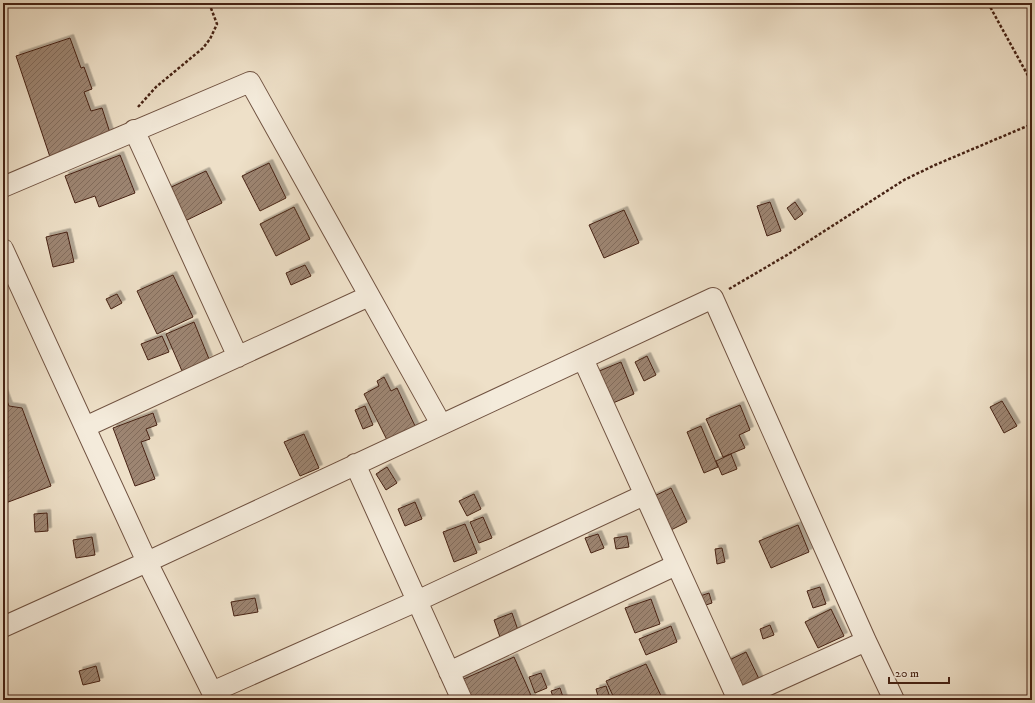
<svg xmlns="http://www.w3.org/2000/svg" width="1035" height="703" font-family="'IM FELL DW Pica',serif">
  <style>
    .building { fill: url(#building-hatch); stroke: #462214; filter: url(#shadow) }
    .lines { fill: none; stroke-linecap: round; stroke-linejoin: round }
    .street-casing { stroke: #705241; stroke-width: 22 }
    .path { stroke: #462214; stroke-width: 2.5; stroke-dasharray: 3 2; stroke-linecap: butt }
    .street { stroke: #f4ebdb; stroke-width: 20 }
  </style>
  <defs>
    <pattern id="building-hatch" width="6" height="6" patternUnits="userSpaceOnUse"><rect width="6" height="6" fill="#9d8572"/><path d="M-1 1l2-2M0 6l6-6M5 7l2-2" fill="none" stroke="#826c5c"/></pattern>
    <filter id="shadow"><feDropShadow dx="3.5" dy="-3.5" stdDeviation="0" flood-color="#0004"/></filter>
  </defs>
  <rect width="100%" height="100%" fill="#eee0c8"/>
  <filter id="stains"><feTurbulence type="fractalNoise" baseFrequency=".005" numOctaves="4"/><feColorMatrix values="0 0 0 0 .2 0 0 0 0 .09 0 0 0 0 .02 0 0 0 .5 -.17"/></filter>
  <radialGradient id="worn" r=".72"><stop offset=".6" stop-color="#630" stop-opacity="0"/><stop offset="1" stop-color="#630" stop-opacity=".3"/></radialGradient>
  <path class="building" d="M 70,38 L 81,68 L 84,67 L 92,89 L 84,92 L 91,111 L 102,108 L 111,136 L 50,157 L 16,56 Z
    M 120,155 L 135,193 L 99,207 L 95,196 L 75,203 L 65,176 Z
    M 269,163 L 286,198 L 260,211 L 242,176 Z
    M 206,171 L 222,203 L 183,222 L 167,189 Z
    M 770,202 L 781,231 L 767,236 L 757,206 Z
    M 795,202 L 803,214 L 795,220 L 787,208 Z
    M 294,207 L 310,239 L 276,256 L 260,224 Z
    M 624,210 L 639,243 L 604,258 L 589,225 Z
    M 67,232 L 74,262 L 53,267 L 46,237 Z
    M 305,265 L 311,276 L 291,285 L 286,273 Z
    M 173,275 L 193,317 L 157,334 L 137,291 Z
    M 117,294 L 122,303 L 111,309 L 106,299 Z
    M 194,322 L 209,359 L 182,371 L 166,334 Z
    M 162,336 L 169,352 L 148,360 L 141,344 Z
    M 647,356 L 656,375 L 644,381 L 635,362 Z
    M 621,362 L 634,394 L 606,406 L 592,374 Z
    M 384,377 L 391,391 L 397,388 L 416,428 L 388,442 L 364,394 L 379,386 L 377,381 Z
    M 3,390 L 9,406 L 22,408 L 51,486 L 3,504 Z
    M 1002,401 L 1017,426 L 1004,433 L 990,407 Z
    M 740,405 L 750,430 L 739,435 L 745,448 L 723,457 L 706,419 Z
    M 365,406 L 373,425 L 363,429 L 355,410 Z
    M 153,413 L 157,425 L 146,429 L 150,439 L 141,442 L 155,479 L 135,486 L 113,428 Z
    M 701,426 L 718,467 L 704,473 L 687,432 Z
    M 304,434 L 319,468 L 300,476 L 284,442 Z
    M 731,454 L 737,469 L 722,475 L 716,461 Z
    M 387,467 L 397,483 L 386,490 L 376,474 Z
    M 671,488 L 687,522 L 665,533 L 648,499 Z
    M 474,494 L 481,509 L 467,516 L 459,501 Z
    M 415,502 L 422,519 L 405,526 L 398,509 Z
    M 47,513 L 48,531 L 35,532 L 34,514 Z
    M 483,517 L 492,538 L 479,543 L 470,522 Z
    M 465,524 L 477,553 L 454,562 L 443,532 Z
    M 798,525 L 809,552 L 771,568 L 759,541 Z
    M 598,534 L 604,548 L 591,553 L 585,538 Z
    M 627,536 L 629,547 L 616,549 L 614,538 Z
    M 92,537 L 95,555 L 76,558 L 73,540 Z
    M 722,548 L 725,562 L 717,564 L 715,549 Z
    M 820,587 L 826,604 L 813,608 L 807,591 Z
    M 709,593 L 712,603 L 700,607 L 697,597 Z
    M 255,598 L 258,612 L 234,616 L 231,602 Z
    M 651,599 L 660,624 L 635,633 L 625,608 Z
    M 831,609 L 844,636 L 818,648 L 805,622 Z
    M 512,613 L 519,633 L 501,640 L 494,620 Z
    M 770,625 L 774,635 L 763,639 L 760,629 Z
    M 671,626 L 677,642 L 646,655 L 639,639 Z
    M 746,652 L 760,681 L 738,690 L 725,662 Z
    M 514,657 L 533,700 L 467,700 L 459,681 Z
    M 646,664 L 663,700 L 615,700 L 606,681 Z
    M 96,666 L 100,681 L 83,685 L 79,671 Z
    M 541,673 L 547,688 L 535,693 L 529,677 Z
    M 606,686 L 611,700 L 599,700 L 596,689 Z
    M 560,688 L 564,700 L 554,700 L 551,691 Z"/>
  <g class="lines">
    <g class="street-casing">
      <path id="street" d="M 134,130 L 238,357
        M 3,187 L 250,82 L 441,424
        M 3,249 L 147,562 L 216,700
        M 583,359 L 738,700
        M 85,427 L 369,296
        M 355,464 L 462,700
        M 3,627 L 147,562 L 713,298 L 866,641 L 894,700
        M 449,672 L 676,565
        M 212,692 L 417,601 L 644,495
        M 735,700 L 866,641"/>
    </g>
    <path class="path" d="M 988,3 L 1032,83
      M 138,107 L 156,87 L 203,48 L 210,39 L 217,24 L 209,3
      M 729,289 L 787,255 L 904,180 L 935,165 L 1032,124"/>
    <use href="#street" class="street"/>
  </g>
  <rect width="1035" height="703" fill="none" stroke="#eee0c8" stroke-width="16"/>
  <rect x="4" y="4" width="1027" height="695" fill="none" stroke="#462214" stroke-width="2"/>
  <rect x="8" y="8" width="1019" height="687" fill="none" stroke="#462214"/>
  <path d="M889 677v6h60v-6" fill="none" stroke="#462214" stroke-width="2"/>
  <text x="895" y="677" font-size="12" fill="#462214" stroke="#f4ebdb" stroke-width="3" paint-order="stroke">20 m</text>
  <rect width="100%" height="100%" filter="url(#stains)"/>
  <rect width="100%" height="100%" fill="url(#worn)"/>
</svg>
